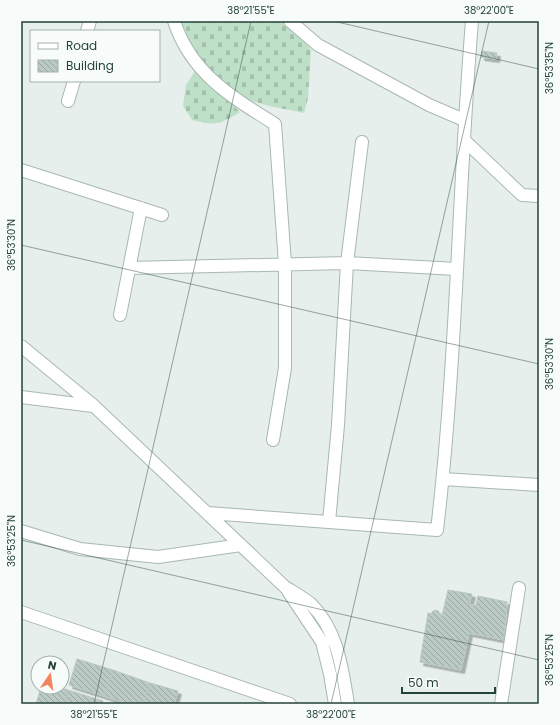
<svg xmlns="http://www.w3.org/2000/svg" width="560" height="725" font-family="Poppins,sans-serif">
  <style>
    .cemetery { fill: url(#cemetery-stones) }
    .building { fill: url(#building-back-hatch); stroke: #b8c9c2; filter: url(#shadow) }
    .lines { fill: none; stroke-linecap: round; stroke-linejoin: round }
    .minor-casing { stroke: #a8b8b2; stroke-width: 14 }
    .minor { stroke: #fff; stroke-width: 12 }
    .ticks { fill: none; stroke: #24423a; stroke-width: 1; stroke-opacity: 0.45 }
    .neatline { fill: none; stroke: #24423a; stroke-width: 1.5 }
    .ticks-label { font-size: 10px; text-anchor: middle; fill: #24423a }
  </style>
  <defs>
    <pattern id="cemetery-stones" width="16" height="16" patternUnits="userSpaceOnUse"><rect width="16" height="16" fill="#bfe0c8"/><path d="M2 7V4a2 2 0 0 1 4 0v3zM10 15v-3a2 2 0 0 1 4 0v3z" fill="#a4c1ad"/></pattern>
    <pattern id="building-back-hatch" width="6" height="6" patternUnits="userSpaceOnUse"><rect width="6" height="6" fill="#bbcac4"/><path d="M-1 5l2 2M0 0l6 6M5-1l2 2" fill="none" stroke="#98a6a0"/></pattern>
    <filter id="shadow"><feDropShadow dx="3.5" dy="3.5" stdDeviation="0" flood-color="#0004"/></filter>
  </defs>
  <rect width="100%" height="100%" fill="#e6efeb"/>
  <path class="cemetery" d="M 184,21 L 282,21 L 302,38 L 311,50 L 308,98 L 304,113 C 287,109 267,107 250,100 C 220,89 202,61 183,37 L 186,31 L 181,24 Z
    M 195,71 L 240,112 C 218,125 217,126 192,120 L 183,106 L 186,85 Z"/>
  <path class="building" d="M 482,51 L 497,53 L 496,59 L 481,57 Z
    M 448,590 L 472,594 L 469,605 L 476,605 L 478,596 L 507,602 L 504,640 L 469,633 L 461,670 L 420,662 L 428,613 L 431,614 L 433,611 L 437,610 L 442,616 Z
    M 77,659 L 113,670 L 104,696 L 69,685 Z
    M 113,670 L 150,683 L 143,704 L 127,704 L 104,696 Z
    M 150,683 L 178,691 L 174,704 L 143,704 Z
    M 41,687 L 58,687 L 68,690 L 64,704 L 36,704 Z
    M 68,690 L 103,701 L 102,704 L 64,704 Z"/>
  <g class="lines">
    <g class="minor-casing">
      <path id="minor" d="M 174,21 C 191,73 230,96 275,124 L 285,264 L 285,368 L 273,440
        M 290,21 L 318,45 L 429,105 L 464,120
        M 87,31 L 90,21
        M 68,101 L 74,81
        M 464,140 L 522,195 L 539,196
        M 21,170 L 162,215
        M 129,268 L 347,263 L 457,269
        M 120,315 L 141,208
        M 21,346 L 94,406 L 285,587 C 293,592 304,598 311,604 C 338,631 342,668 348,704
        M 21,397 L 93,406
        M 443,479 L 539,485
        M 208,513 L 437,530 C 457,361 458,190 472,21
        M 329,522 L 338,425 L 347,263 L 362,142
        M 21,531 L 80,549 L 158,557 L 241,545
        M 288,591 L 322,642 L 330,674 L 335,704
        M 21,612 L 290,704
        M 501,704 L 519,588"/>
    </g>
    <use href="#minor" class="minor"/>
  </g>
  <path class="ticks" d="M 333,21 L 539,69M 21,245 L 539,364M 21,540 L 539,660M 94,704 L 251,21M 331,704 L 489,21"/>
  <rect width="560" height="725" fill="none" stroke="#f7fbf9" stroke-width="44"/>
  <rect x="30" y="30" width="130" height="52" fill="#f7fbf9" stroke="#a3b1ad"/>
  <rect x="38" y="43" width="20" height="6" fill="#ffffff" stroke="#a3b1ad"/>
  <text x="66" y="50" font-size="12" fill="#24423a">Road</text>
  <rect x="38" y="60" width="20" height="12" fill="url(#building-back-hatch)" stroke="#a3b1ad"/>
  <text x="66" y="70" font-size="12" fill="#24423a">Building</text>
  <g transform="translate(50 675) rotate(13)"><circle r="19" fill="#f7fbf9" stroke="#a3b1ad"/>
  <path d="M0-3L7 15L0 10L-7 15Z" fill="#f4845f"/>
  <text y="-6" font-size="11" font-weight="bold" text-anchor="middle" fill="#24423a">N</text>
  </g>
  <path d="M402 687v6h93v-6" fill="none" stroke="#24423a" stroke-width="2"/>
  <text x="408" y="687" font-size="12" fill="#24423a" stroke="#f7fbf9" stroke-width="3" paint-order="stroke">50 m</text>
  <rect x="22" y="22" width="516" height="681" class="neatline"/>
  <g class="ticks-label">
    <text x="251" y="14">38°21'55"E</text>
    <text x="489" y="14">38°22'00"E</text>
    <text transform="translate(549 68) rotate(-90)" y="4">36°53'35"N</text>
    <text transform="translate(11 245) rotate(-90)" y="4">36°53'30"N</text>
    <text transform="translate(549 364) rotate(-90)" y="4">36°53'30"N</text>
    <text transform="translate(11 541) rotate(-90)" y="4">36°53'25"N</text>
    <text transform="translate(549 660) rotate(-90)" y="4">36°53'25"N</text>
    <text x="94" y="718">38°21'55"E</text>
    <text x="331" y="718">38°22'00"E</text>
  </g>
</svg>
